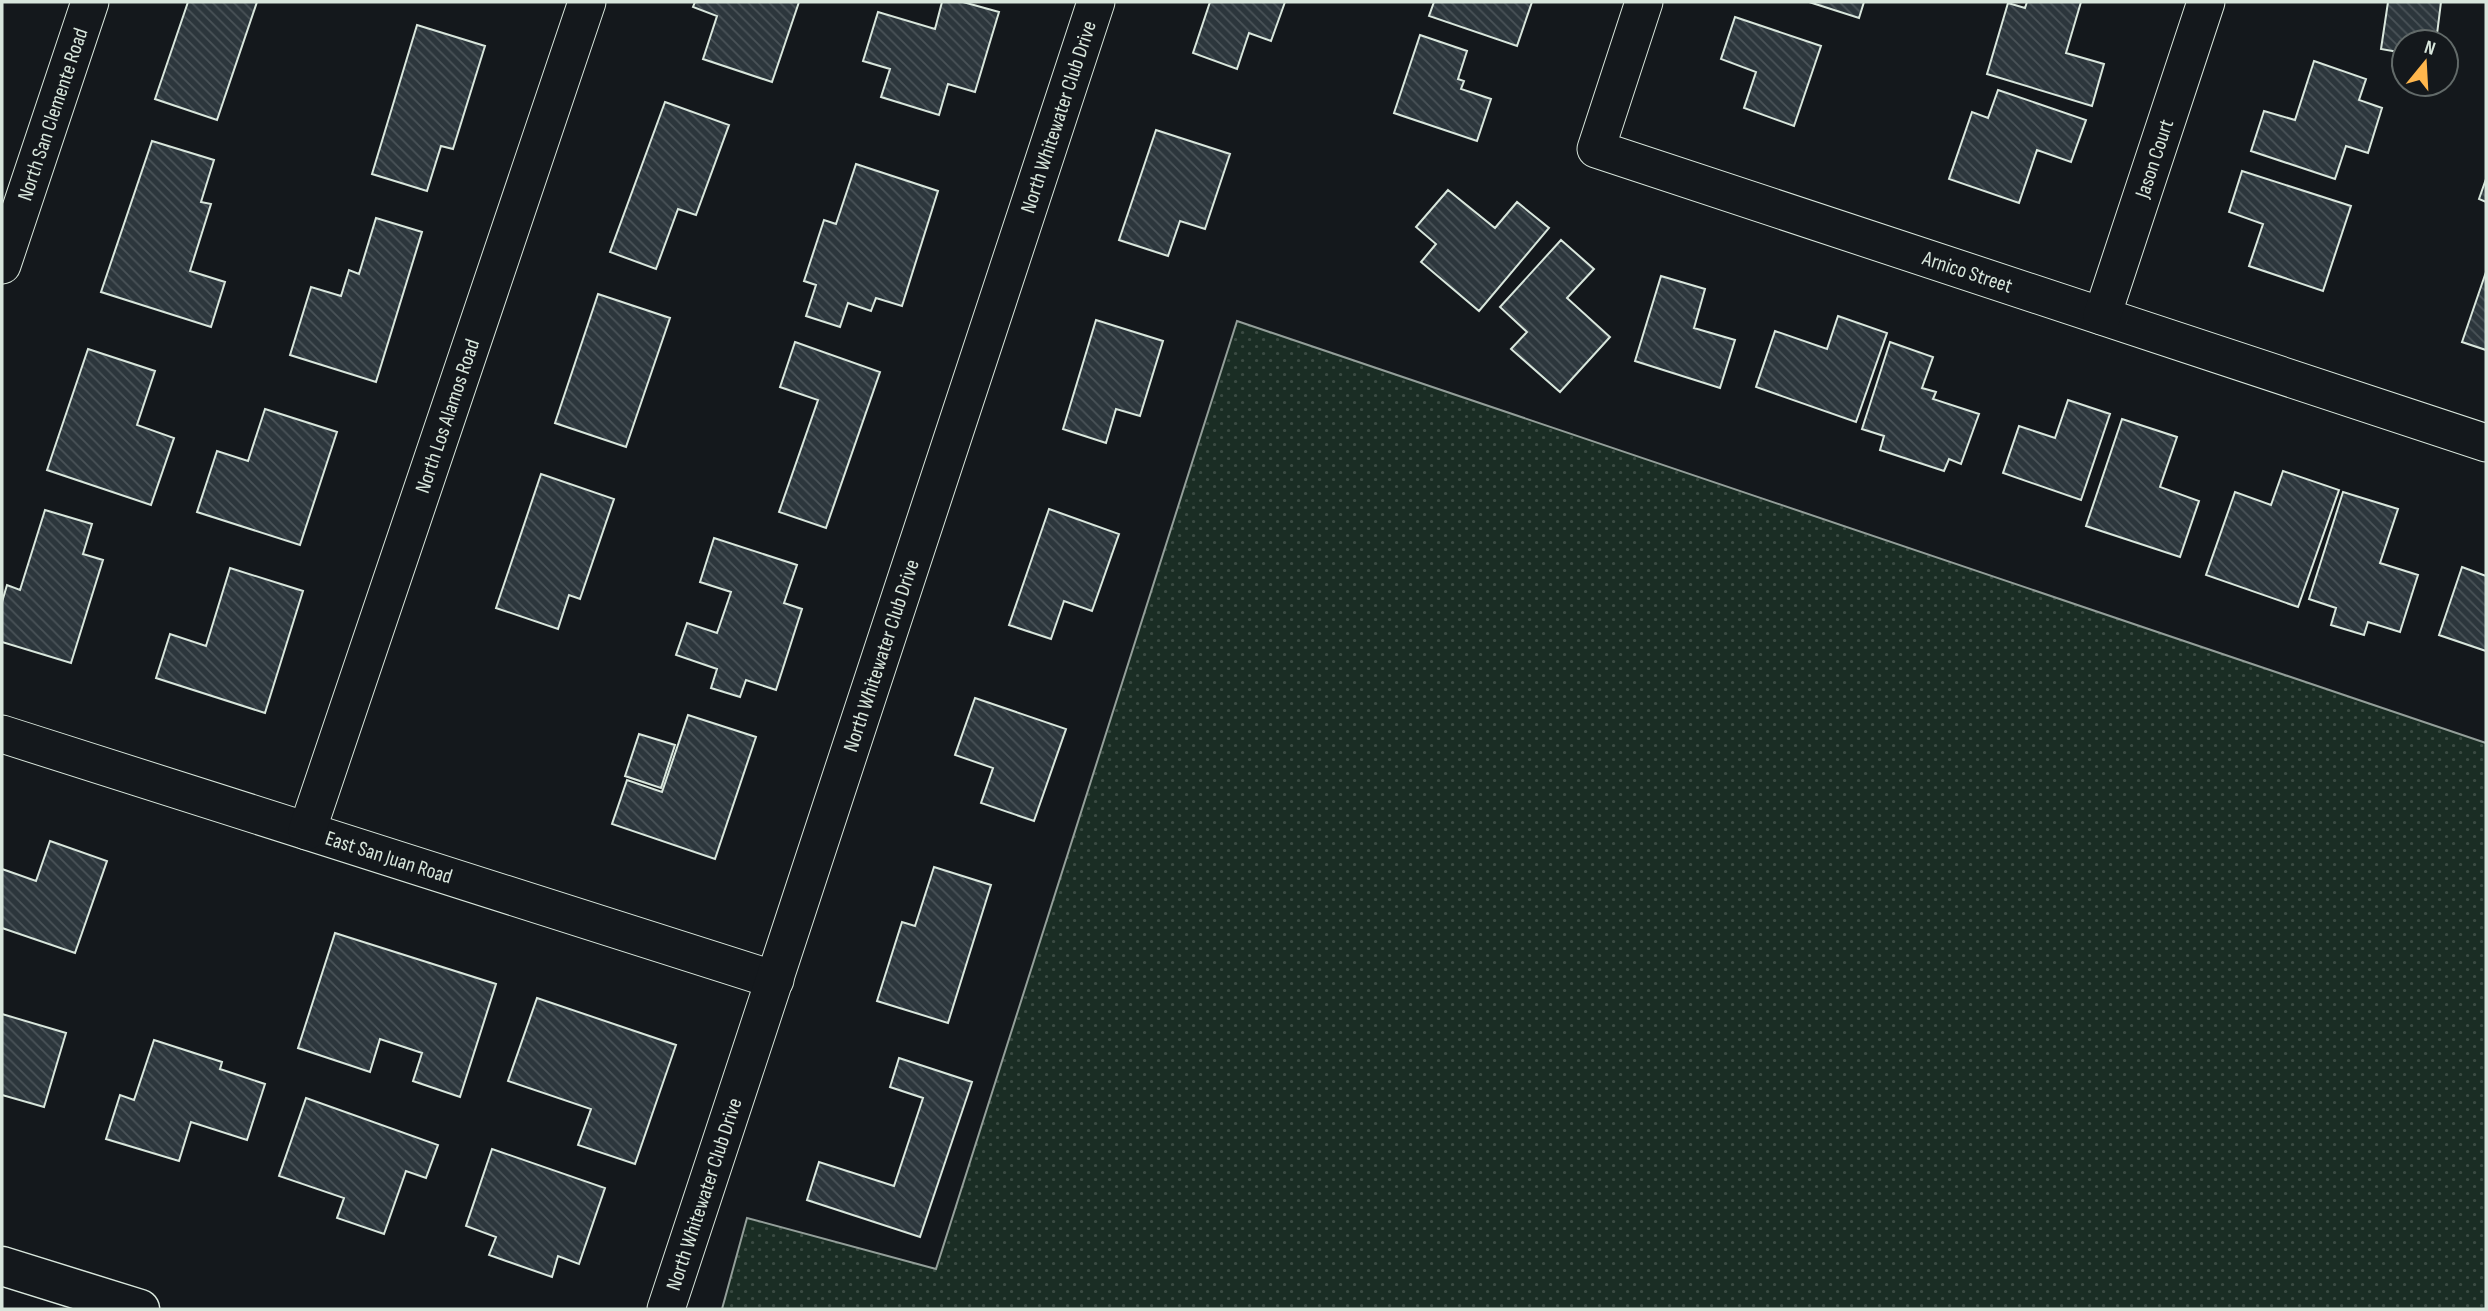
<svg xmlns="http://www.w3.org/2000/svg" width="2488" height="1311" font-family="'Sofia Sans Condensed',sans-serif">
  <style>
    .grass { fill: url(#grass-dots); stroke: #939e99; stroke-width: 2 }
    .building { fill: url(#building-back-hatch); stroke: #d8e6dc; stroke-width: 2 }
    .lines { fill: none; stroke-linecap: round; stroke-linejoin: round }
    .minor-casing { stroke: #d8e6dc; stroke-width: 39 }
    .primary-casing { stroke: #d8e6dc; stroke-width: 41 }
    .minor { stroke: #14181c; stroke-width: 37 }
    .primary { stroke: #14181c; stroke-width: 38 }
    .labels { text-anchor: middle; stroke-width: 5; stroke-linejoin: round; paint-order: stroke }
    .street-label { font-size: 21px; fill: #d8e6dc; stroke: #14181c }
  </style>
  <defs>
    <pattern id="grass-dots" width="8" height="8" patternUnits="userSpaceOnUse" patternTransform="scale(1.75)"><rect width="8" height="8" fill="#1a2d24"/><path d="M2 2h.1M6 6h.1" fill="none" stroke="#3b4b43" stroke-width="1.8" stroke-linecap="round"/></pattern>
    <pattern id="building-back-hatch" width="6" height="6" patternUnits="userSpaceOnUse" patternTransform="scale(1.75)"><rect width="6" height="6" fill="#2c363c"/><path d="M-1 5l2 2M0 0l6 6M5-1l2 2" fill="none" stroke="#4a5358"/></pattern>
  </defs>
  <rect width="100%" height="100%" fill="#14181c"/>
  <path class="grass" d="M 1237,321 L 2486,743 L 2486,1309 L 722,1309 L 747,1218 L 936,1269 Z"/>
  <path class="building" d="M 188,2 L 257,2 L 217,120 L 155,99 Z
    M 695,2 L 799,2 L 772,82 L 703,59 L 717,16 L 693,7 Z
    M 942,2 L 963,2 L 999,12 L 975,92 L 948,84 L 939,115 L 881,97 L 890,69 L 863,61 L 878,12 L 935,29 Z
    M 1210,2 L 1285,2 L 1271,41 L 1249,33 L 1237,69 L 1193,53 Z
    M 1434,2 L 1532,2 L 1517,46 L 1429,16 Z
    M 1809,2 L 1864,2 L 1859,18 Z
    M 2027,2 L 2081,2 L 2066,53 L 2104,64 L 2092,106 L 1987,74 L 2008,3 L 2025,8 Z
    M 2388,2 L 2441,2 L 2436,42 L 2404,42 L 2404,53 L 2381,49 Z
    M 1735,17 L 1821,46 L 1794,126 L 1744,108 L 1756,72 L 1721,59 Z
    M 417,25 L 485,46 L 453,149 L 441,146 L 427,191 L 372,174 Z
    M 1420,35 L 1467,51 L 1458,79 L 1464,81 L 1461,89 L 1491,99 L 1477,141 L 1394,113 Z
    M 2314,61 L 2366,79 L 2359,100 L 2382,108 L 2368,153 L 2346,146 L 2335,179 L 2251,151 L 2264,111 L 2295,120 Z
    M 1998,90 L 2086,120 L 2071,162 L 2037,150 L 2019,203 L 1949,179 L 1972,112 L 1988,118 Z
    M 665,102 L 729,125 L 696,215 L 678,209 L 656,269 L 610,252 Z
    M 1156,130 L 1230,154 L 1205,229 L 1180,221 L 1168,256 L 1119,240 Z
    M 152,141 L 214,160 L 201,202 L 211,204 L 190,271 L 225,282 L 211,327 L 101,292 Z
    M 856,164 L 938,191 L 902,306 L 876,298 L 871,311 L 848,303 L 840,327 L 806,316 L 816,285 L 804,281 L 824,220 L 836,224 Z
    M 2242,171 L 2351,206 L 2323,291 L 2249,266 L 2263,224 L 2229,212 Z
    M 2486,179 L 2486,202 L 2479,199 Z
    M 1448,190 L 1495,228 L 1517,202 L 1549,228 L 1479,311 L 1421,262 L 1436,244 L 1416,227 Z
    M 376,218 L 422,232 L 376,382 L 290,355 L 311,287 L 341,296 L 349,270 L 359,274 Z
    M 1561,240 L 1594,269 L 1567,298 L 1610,337 L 1560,392 L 1511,349 L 1527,332 L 1500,307 Z
    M 2486,272 L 2486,350 L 2462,342 Z
    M 1661,276 L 1705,289 L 1694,328 L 1735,340 L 1720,388 L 1635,361 Z
    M 598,294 L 670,318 L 626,447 L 555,423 Z
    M 1838,316 L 1887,333 L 1856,422 L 1756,387 L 1775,331 L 1827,349 Z
    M 1096,320 L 1163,341 L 1140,416 L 1116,409 L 1106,443 L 1063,429 Z
    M 795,342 L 880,372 L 826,528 L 779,512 L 818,400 L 780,387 Z
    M 1890,342 L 1933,357 L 1922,388 L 1936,392 L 1933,399 L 1979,414 L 1961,464 L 1949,459 L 1944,471 L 1880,450 L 1884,436 L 1862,429 Z
    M 88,349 L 155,371 L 137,425 L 174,438 L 151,505 L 47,470 Z
    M 2068,400 L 2110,414 L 2081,500 L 2003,473 L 2019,426 L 2055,438 Z
    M 265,409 L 337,432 L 300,545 L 197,512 L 217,451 L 248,461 Z
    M 2122,419 L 2177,437 L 2160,487 L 2199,501 L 2180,557 L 2086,526 Z
    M 2283,471 L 2339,490 L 2298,607 L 2206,575 L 2235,492 L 2271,505 Z
    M 541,474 L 614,499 L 580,599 L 569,595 L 558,629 L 496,608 Z
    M 2343,492 L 2398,509 L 2380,563 L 2418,575 L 2400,632 L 2368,622 L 2364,635 L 2331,625 L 2336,608 L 2309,599 Z
    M 1049,509 L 1119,534 L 1092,611 L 1064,601 L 1051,639 L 1009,625 Z
    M 45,510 L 92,524 L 83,554 L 103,560 L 71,663 L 2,642 L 2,602 L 7,585 L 20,590 Z
    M 714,538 L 797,565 L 784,603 L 802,609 L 776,690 L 746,680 L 740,697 L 711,688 L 717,669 L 676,655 L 687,623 L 717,633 L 731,592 L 700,582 Z
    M 2462,567 L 2486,576 L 2486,651 L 2439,635 Z
    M 230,568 L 303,591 L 265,713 L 156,678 L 170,634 L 206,646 Z
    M 975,698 L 1066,729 L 1034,821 L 981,803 L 993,768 L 955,755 Z
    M 688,715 L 756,737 L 715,859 L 612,824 L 627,780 L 662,792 Z
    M 639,734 L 675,745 L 661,788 L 625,776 Z
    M 50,841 L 107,861 L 75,953 L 2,928 L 2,869 L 36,881 Z
    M 934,867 L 991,885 L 948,1023 L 877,1001 L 902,922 L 915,926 Z
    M 335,933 L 496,984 L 460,1097 L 413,1081 L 422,1053 L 380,1039 L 370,1072 L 298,1048 Z
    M 537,998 L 676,1045 L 635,1164 L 578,1145 L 591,1109 L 508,1081 Z
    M 2,1014 L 66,1033 L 44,1107 L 2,1095 Z
    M 154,1040 L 222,1062 L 220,1069 L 265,1084 L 247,1140 L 191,1122 L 179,1161 L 106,1139 L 120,1095 L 134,1100 Z
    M 899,1058 L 972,1082 L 920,1237 L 807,1200 L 819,1162 L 894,1186 L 923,1098 L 890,1087 Z
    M 306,1098 L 438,1145 L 426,1178 L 406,1171 L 384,1234 L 337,1218 L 344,1198 L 279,1176 Z
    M 492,1149 L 605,1188 L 579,1264 L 558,1256 L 552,1277 L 489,1255 L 496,1237 L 466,1226 Z"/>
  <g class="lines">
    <g class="minor-casing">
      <g id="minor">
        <path id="s1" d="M 1644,2 L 1596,149 L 2486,443"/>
        <path id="s2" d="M 2,265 L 90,2"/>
        <path id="s3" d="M 2102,316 L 2206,2"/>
        <path id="s4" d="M 2,734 L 775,980"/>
        <path id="s5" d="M 307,831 L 587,2"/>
        <path id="s6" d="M 666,1309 L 1096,2"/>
      </g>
    </g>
    <g class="primary-casing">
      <path id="primary" d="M 2,1266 L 140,1309"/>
    </g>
    <use href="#minor" class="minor"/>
    <use href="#primary" class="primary"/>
  </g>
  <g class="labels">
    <g class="street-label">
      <text dy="7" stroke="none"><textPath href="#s2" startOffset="159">North San Clemente Road</textPath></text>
      <text dy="7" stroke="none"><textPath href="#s6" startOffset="1255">North Whitewater Club Drive</textPath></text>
      <text dy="7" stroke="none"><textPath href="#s3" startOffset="166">Jason Court</textPath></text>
      <text dy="7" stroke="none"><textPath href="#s1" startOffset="546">Arnico Street</textPath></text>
      <text dy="7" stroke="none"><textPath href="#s5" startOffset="438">North Los Alamos Road</textPath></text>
      <text dy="7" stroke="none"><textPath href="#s6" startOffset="688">North Whitewater Club Drive</textPath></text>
      <text dy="7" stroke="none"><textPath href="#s4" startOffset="406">East San Juan Road</textPath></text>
      <text dy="7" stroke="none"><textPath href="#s6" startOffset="121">North Whitewater Club Drive</textPath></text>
    </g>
  </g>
  <rect width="2488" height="1311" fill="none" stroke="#d8e6dc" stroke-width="7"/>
  <g transform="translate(2425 63) rotate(18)"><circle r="33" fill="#14181c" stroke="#626a69" stroke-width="2"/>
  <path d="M0-5L12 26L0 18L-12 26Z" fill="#ffb74d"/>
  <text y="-10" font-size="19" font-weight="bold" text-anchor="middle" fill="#d8e6dc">N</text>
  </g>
</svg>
